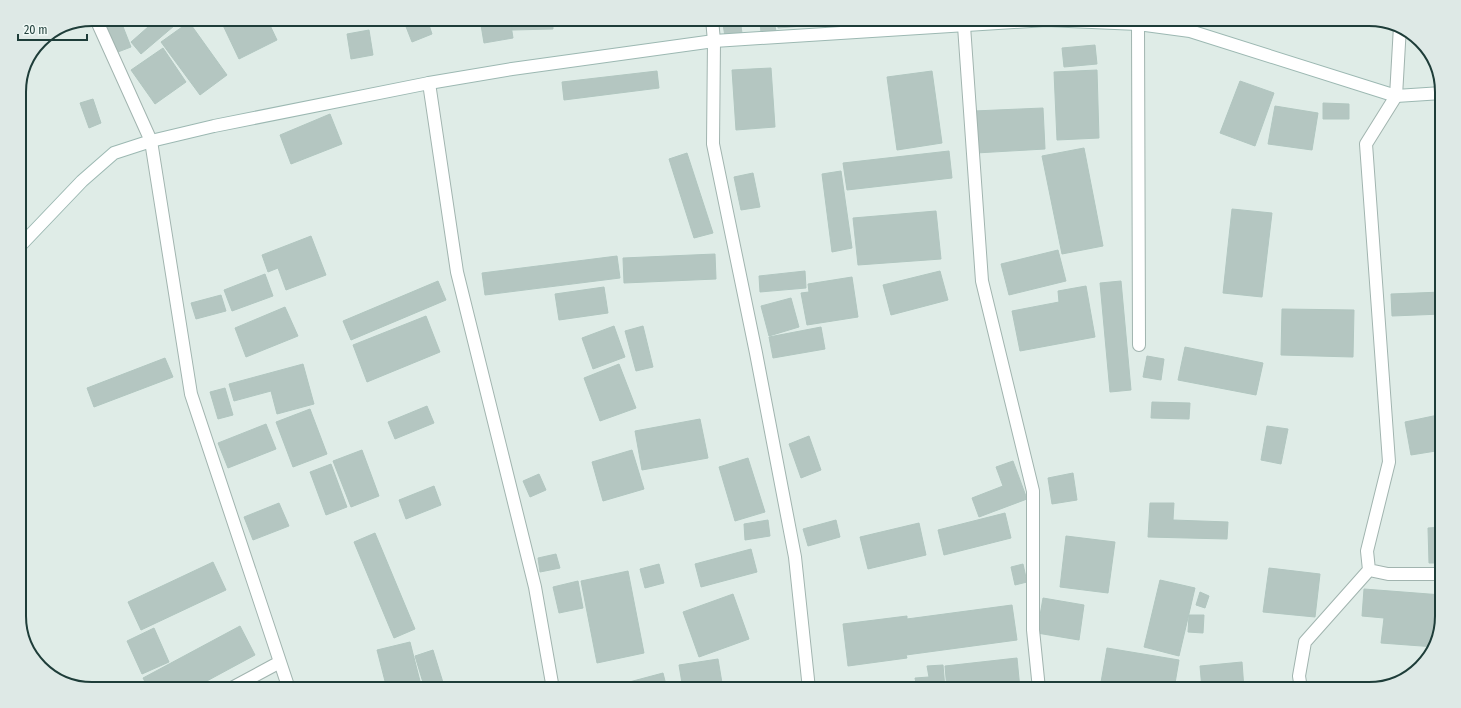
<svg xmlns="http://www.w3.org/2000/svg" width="1461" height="708" font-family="'Fira Sans Condensed',sans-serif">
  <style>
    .building { fill: #b4c6c1; stroke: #b1c6c0 }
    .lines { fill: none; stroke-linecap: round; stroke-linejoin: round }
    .street-casing { stroke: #a1b4af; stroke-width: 14 }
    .secondary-casing { stroke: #9cb8b2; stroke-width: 14 }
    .street { stroke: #fff; stroke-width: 12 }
    .secondary { stroke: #fff; stroke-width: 12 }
    .rim { fill: none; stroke: #1e3d39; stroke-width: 2 }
  </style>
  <rect width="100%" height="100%" fill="#dfece7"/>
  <path class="building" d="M 97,19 L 120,19 L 131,47 L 110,55 Z
    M 157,19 L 181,20 L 141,54 L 131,42 Z
    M 220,19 L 267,19 L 277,40 L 239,59 Z
    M 403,19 L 427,19 L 432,34 L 412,42 Z
    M 480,19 L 510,19 L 513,38 L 484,43 Z
    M 511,19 L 553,19 L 553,29 L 512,30 Z
    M 722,19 L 740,19 L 742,33 L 725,36 Z
    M 760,19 L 774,19 L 776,32 L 761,34 Z
    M 777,19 L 826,19 L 827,24 L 778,28 Z
    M 876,19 L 908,19 L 909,22 L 878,29 Z
    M 189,22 L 227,75 L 200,95 L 161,42 Z
    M 369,30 L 373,55 L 351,59 L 347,34 Z
    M 1095,45 L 1097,64 L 1064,67 L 1062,48 Z
    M 163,48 L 186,82 L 155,104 L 131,70 Z
    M 771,68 L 775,127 L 736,130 L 732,70 Z
    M 1097,70 L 1099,138 L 1057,140 L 1054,72 Z
    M 657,71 L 659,88 L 564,100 L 562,82 Z
    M 932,71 L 942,143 L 897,150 L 887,77 Z
    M 1240,81 L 1274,93 L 1255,146 L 1220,133 Z
    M 93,99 L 101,123 L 89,128 L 80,103 Z
    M 1323,103 L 1349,104 L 1349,119 L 1323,119 Z
    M 1275,106 L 1318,113 L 1312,150 L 1268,144 Z
    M 1043,108 L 1045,149 L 976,153 L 974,111 Z
    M 330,114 L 342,144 L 291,164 L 280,135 Z
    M 1084,148 L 1103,246 L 1062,254 L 1042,156 Z
    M 949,151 L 952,178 L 847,190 L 843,163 Z
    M 687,153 L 713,233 L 694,238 L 669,159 Z
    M 841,171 L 852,248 L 832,252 L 822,174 Z
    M 753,173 L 760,207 L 741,210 L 734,177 Z
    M 1232,209 L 1272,213 L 1262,297 L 1223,293 Z
    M 936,211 L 941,259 L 858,265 L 853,218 Z
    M 311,236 L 326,275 L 286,290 L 278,268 L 268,272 L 262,255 Z
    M 1058,250 L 1066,281 L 1009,295 L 1001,264 Z
    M 715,254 L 716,279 L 624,283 L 623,258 Z
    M 617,256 L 620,278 L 485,295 L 482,273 Z
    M 805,271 L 806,288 L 760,292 L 759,276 Z
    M 940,271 L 948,300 L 891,315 L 883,285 Z
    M 265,274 L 273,296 L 232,311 L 224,290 Z
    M 852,277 L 858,317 L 807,325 L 801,293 L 809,292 L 808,284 Z
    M 438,281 L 446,300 L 351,340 L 343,321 Z
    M 1121,281 L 1131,390 L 1110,392 L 1100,283 Z
    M 1086,286 L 1095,337 L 1020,351 L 1012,311 L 1059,302 L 1058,291 Z
    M 604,287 L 608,313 L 559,320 L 555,294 Z
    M 1442,292 L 1442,314 L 1392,316 L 1391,294 Z
    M 221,295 L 226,311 L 196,319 L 191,303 Z
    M 791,298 L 799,327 L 769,336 L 761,306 Z
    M 285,307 L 298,336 L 246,357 L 235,328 Z
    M 1282,309 L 1354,310 L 1353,357 L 1281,355 Z
    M 426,316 L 440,352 L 367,382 L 353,345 Z
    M 614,326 L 625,357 L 593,369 L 582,338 Z
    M 643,326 L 653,367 L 636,371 L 625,331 Z
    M 821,327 L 825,349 L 773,358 L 769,337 Z
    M 1185,347 L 1263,363 L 1256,395 L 1178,380 Z
    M 1147,356 L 1164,359 L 1161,380 L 1143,377 Z
    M 165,358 L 173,377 L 94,407 L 87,388 Z
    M 303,364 L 314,404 L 277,414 L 271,391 L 234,401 L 229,384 Z
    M 619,364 L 636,408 L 600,421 L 584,378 Z
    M 225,388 L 233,415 L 218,419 L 210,392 Z
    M 1152,402 L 1190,403 L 1189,419 L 1151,418 Z
    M 427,406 L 434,423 L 395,439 L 388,422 Z
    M 310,409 L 327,454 L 293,467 L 276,422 Z
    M 1438,415 L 1442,436 L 1442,450 L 1411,455 L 1405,422 Z
    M 700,419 L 708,458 L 642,470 L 635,431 Z
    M 266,424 L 276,449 L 228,468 L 218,443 Z
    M 1267,426 L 1288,429 L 1281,464 L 1261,460 Z
    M 809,436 L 821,470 L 801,478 L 789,444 Z
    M 362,450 L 379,496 L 351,507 L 333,461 Z
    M 632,450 L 644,489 L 603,501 L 592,462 Z
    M 748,458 L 765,512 L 735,521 L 719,467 Z
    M 1013,461 L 1027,499 L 979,517 L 972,498 L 1003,486 L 996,467 Z
    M 331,464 L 347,507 L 326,515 L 310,472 Z
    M 1073,473 L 1077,500 L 1052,504 L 1048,478 Z
    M 539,474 L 546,490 L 530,497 L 523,481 Z
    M 434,486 L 441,505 L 406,519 L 399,500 Z
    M 279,503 L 289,526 L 253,540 L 244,517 Z
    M 1150,503 L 1174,503 L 1173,520 L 1228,522 L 1227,539 L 1148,537 Z
    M 1005,513 L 1011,538 L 944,555 L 938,530 Z
    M 768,520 L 770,536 L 745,540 L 744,524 Z
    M 836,520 L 840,537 L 808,546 L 803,529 Z
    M 919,523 L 926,555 L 868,569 L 860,537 Z
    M 1442,527 L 1442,563 L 1429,563 L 1428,528 Z
    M 375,533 L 415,629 L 394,638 L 354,542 Z
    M 1066,536 L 1115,542 L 1108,593 L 1060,587 Z
    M 751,549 L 757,572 L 701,587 L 695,564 Z
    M 556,554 L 560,568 L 540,572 L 538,558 Z
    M 213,562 L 226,590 L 141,630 L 128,602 Z
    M 659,564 L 664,583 L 645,588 L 640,569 Z
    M 1023,564 L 1027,582 L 1015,585 L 1011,567 Z
    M 1269,568 L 1320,574 L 1315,617 L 1263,612 Z
    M 628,571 L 644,653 L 597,663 L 581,581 Z
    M 1160,580 L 1195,588 L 1179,656 L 1144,647 Z
    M 578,581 L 583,608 L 559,613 L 553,587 Z
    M 1364,589 L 1442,595 L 1442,616 L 1435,647 L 1381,643 L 1384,618 L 1362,616 Z
    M 1200,592 L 1209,596 L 1205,608 L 1196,605 Z
    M 733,594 L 749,639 L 699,657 L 683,612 Z
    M 1043,598 L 1084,605 L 1079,640 L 1037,633 Z
    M 1012,605 L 1017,640 L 906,655 L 907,658 L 848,666 L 843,624 L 907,616 L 907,619 Z
    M 1189,615 L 1204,615 L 1203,633 L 1188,632 Z
    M 240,626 L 255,655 L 192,689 L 149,689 L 143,678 Z
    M 154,628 L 169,662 L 142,674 L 127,641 Z
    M 410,642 L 422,689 L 387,689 L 377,650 Z
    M 1107,648 L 1179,660 L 1174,689 L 1100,688 Z
    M 433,650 L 445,689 L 425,689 L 415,656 Z
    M 1017,658 L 1020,689 L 947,689 L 945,666 Z
    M 718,659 L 723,689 L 683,689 L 679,665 Z
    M 1242,662 L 1244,689 L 1202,689 L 1200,666 Z
    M 943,665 L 945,689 L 917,689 L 915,678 L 929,677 L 927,666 Z
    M 663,673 L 667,689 L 603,689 Z"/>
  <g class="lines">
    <g class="street-casing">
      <path id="street" d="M 96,19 L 151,141 L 191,394 L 289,689
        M 712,19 L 714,41 L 713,144 L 756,353 L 795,557 L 809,689
        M 1138,24 L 1139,345
        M 964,26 L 982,281 L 1033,491 L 1033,630 L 1039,689
        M 1400,26 L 1396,96 L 1366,144 L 1389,462 L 1367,551 L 1369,570 L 1388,574 L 1442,574
        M 429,83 L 457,272 L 535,587 L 553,689
        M 230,689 L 280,662
        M 1301,689 L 1299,676 L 1305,642 L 1369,570"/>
    </g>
    <g class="secondary-casing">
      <path id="secondary" d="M 19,247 L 82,181 L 114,153 L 151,141 L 214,126 L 429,83 L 512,69 L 714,41 L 1046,20 L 1138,24 L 1190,31 L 1396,96 L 1442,93"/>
    </g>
    <use href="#street" class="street"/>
    <use href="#secondary" class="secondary"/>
  </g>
  <path d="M0 0H1461V708H0ZM92 26H1369A66 66 0 0 1 1435 92V616A66 66 0 0 1 1369 682H92A66 66 0 0 1 26 616V92A66 66 0 0 1 92 26Z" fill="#dee9e6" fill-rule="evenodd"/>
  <path class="rim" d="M92 26H1369A66 66 0 0 1 1435 92V616A66 66 0 0 1 1369 682H92A66 66 0 0 1 26 616V92A66 66 0 0 1 92 26Z"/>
  <path d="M18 34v6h69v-6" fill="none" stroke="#1e3d39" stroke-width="2"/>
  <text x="24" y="34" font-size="12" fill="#1e3d39" stroke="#eff8f5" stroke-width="3" paint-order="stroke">20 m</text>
</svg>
